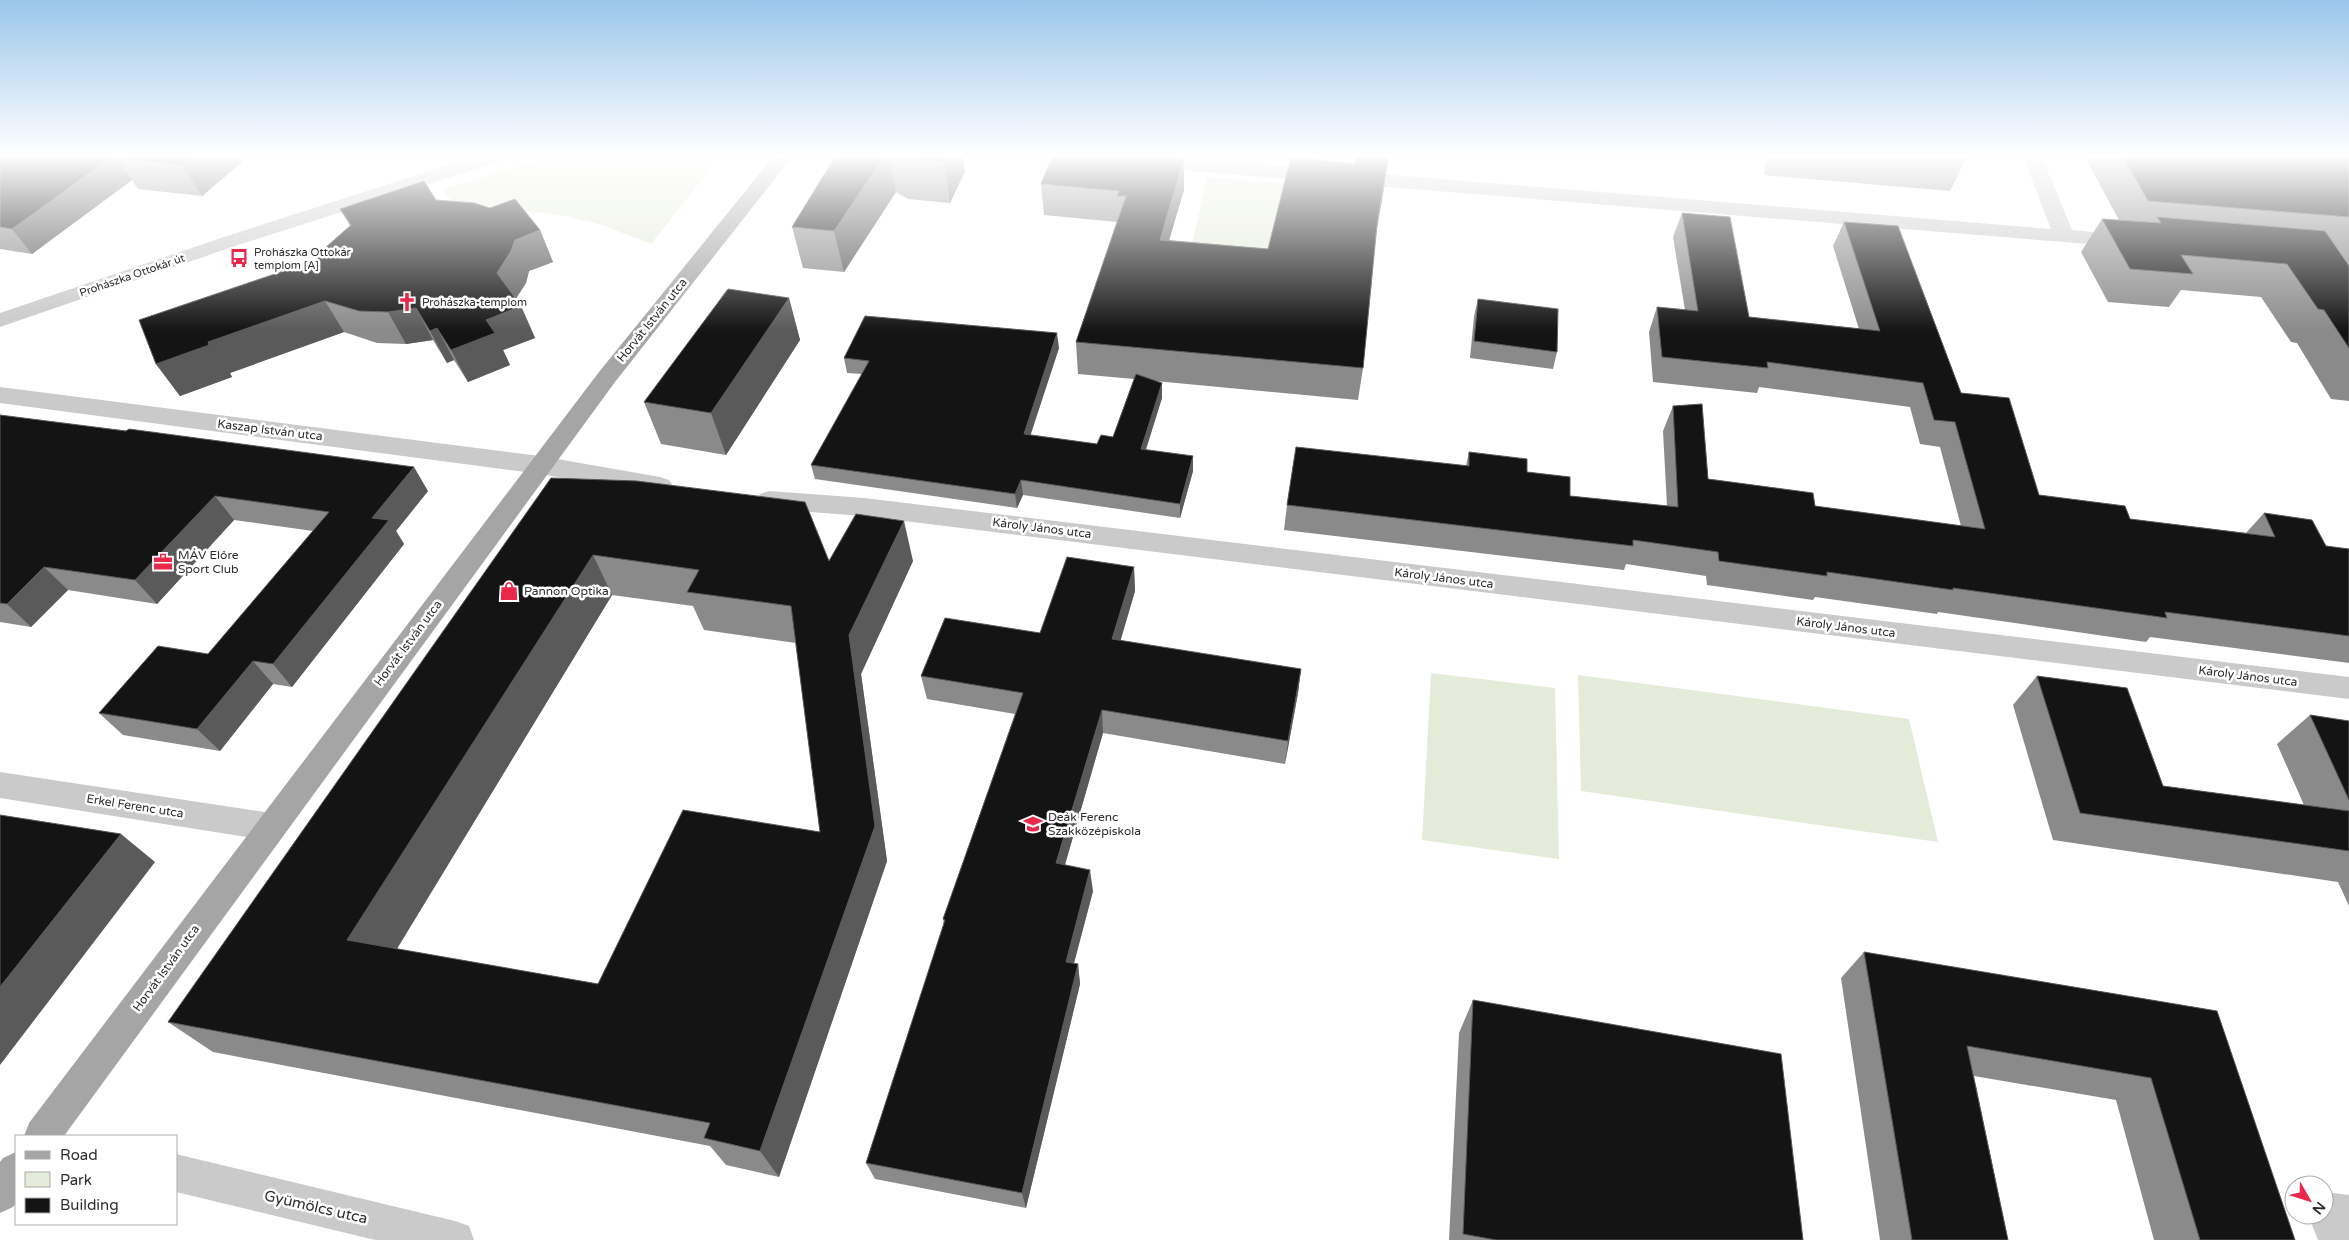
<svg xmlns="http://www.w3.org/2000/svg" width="2349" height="1240" font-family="'Varela Round',sans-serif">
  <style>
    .green { fill: #e5ebd9 }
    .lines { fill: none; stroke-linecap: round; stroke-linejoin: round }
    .minor { fill: #cacaca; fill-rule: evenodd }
    .major { fill: #a5a5a5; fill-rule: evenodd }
    .wall { fill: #8a8a8a; fill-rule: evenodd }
    .shaded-wall { fill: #5a5a5a }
    .building { fill: #141414; stroke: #5a5a5a; fill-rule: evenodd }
    .labels { text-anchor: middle; stroke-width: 5; stroke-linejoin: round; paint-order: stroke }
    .far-poi-label { font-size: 11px; fill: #2d2d2d; stroke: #fff; text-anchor: start }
    .far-street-label { font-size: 11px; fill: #2d2d2d; stroke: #fff }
    .street-label { font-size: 12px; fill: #2d2d2d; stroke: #fff }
    .poi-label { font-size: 12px; fill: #2d2d2d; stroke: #fff; text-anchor: start }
    .near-street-label { font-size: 15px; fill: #2d2d2d; stroke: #fff }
  </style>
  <rect width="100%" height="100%" fill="#fff"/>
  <path class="green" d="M 556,157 L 713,157 L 714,158 L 712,167 L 651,244 L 602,225 L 566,216 L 452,201 L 441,190 L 500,171 Z
    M 1207,177 L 1285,184 L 1305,253 L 1191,248 Z
    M 1431,673 L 1555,688 L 1559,859 L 1422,840 Z
    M 1578,675 L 1909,719 L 1938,842 L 1581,791 Z"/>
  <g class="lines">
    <path class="minor" d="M 473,157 L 503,157 L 501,161 L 238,245 L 0,327 L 0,313 L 224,237 Z
      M 1109,157 L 1174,157 L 2051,229 L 2023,157 L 2042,157 L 2072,230 L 2126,235 L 2133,237 L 2136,241 L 2133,245 L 2126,247 L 2064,242 L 1190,171 L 1118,163 L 1111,161 Z
      M 0,387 L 540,456 L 660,477 L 669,480 L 673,486 L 669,492 L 660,495 L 540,474 L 0,403 Z
      M 769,491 L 864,498 L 2349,677 L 2349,699 L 864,516 L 769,509 L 760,506 L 756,500 L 760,494 Z
      M 0,772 L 271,813 L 282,817 L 287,827 L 282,837 L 271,841 L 0,798 Z
      M 176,1154 L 455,1221 L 469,1226 L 474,1240 L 375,1240 L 176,1192 Z
      M 2326,1192 L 2349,1195 L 2349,1240 L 2318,1240 L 2308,1215 L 2324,1215 L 2324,1193 Z"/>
    <path class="major" d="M 773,157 L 792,157 L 615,382 L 64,1136 L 24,1136 L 29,1123 L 599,372 Z
      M 16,1152 L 16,1203 L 13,1207 L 0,1213 L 0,1162 L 3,1158 Z"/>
  </g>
  <path class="wall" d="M 0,157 L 240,157 L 242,162 L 202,196 L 138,189 L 132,180 L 32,254 L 0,249 Z
    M 835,157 L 963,157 L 965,171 L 950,203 L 908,199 L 896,192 L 844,272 L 803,268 L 792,227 Z
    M 1356,157 L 1389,157 L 1375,239 L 1363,368 L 1358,400 L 1155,381 L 1162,398 L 1146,450 L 1193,456 L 1193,471 L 1180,518 L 1023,495 L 1017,508 L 815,479 L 811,465 L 862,374 L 847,373 L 844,358 L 1059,348 L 1030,435 L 1097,444 L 1113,437 L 1134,379 L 1078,374 L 1076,342 L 1117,222 L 1044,215 L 1041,184 L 1184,190 L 1169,240 L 1268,249 L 1355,164 Z
    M 1766,157 L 1967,157 L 1950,191 L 1764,175 Z
    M 2085,157 L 2349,157 L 2349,401 L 2331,399 L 2297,343 L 2291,342 L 2261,297 L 2181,290 L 2169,307 L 2108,302 L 2081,252 L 2102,219 L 2119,220 Z
    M 436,200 L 540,230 L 553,262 L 529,271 L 526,283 L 516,299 L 521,306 L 535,338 L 503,350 L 510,365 L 468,382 L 454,360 L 447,363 L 433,340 L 406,344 L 377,343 L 344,332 L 230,373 L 232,377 L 180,396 L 156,364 L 316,260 L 350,226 L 340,209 Z
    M 1682,213 L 1749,317 L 1859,329 L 1833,246 L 1844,222 L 1961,393 L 2039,495 L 2130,519 L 2246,533 L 2264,513 L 2326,546 L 2349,549 L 2349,663 L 2150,637 L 2146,642 L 1938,612 L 1937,614 L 1815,597 L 1813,600 L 1707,585 L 1706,576 L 1626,564 L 1624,570 L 1284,530 L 1287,505 L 1466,466 L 1469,452 L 1527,472 L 1570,496 L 1667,506 L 1663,431 L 1673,406 L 1708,479 L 1815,506 L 1961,526 L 1940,447 L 1920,444 L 1910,407 L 1759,387 L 1757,393 L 1653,382 L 1649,332 L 1657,307 L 1685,310 L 1673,237 Z
    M 789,298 L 800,340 L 726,455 L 661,444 L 644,402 Z
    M 1478,299 L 1557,352 L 1553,369 L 1470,358 L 1474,316 Z
    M 0,415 L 428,491 L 396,531 L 404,544 L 292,687 L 273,684 L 220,751 L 123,735 L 99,713 L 208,654 L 313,531 L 234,520 L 157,604 L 68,590 L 31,627 L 0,622 Z
    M 551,478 L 829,561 L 913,561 L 861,674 L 887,861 L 779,1177 L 726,1165 L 710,1146 L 213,1052 L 168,1022 ZM 612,595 L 693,606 L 704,630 L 796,643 L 820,832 L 598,984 L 397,949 Z
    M 1134,567 L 1135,591 L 1120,641 L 1301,669 L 1298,693 L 1285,764 L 1103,733 L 1065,865 L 1093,891 L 1074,963 L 1078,964 L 1080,984 L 1026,1208 L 875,1179 L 866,1163 L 944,924 L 943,919 L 1015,714 L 927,699 L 921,676 L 1040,633 Z
    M 2037,676 L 2163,786 L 2304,805 L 2277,744 L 2310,715 L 2349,721 L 2349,906 L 2338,882 L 2053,840 L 2013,705 Z
    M 1864,952 L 2217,1011 L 2295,1240 L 2154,1240 L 2116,1100 L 1974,1076 L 2008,1240 L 1880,1240 L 1841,978 Z
    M 1473,1000 L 1803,1240 L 1449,1240 L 1459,1033 Z"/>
  <path class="shaded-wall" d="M 112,157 L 146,157 L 117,158 L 132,180 L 32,254 L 12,229 Z
    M 192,157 L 240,157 L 242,162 L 202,196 L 182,165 Z
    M 884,157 L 889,157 L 896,192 L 844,272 L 834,231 Z
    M 946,157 L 963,157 L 965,171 L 950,203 L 944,162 Z
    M 1388,158 L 1384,189 L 1372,257 L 1377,225 Z
    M 1184,159 L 1184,190 L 1160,271 L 1160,240 Z
    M 540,230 L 553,262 L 529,271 L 526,283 L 512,304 L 497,273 L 515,240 Z
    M 789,298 L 800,340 L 726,455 L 711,413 Z
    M 325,301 L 344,332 L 230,373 L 232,377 L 180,396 L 156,364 L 208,342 Z
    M 521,306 L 535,338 L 503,350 L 510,365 L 468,382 L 451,350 L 486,320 Z
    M 416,308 L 433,340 L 406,344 L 388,312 Z
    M 437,328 L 454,360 L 447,363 L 430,331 Z
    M 1057,333 L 1059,348 L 1026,449 L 1024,434 Z
    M 1162,383 L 1162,398 L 1141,464 L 1141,449 Z
    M 1193,456 L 1193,471 L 1180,518 L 1180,504 Z
    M 414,467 L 428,491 L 396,531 L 404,544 L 292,687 L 273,664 L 372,518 Z
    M 1021,480 L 1023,495 L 1017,508 L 1015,494 Z
    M 215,496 L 234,520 L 157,604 L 135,580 Z
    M 904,521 L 913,561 L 861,674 L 887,861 L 779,1177 L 760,1151 L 875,826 L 849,635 Z
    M 593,555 L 612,595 L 382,973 L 347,940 Z
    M 44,567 L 68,590 L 31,627 L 7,604 Z
    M 1134,567 L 1135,591 L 1114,663 L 1112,639 Z
    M 253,661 L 273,684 L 220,751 L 197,729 Z
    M 1301,669 L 1298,693 L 1285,764 L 1288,741 Z
    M 1102,710 L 1103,733 L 1059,885 L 1056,863 Z
    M 121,834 L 155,862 L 0,1065 L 0,987 Z
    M 1090,870 L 1093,891 L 1069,982 L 1066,962 Z
    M 1078,964 L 1080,984 L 1026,1208 L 1022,1193 Z"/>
  <path class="building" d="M 0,157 L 112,157 L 12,229 L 0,227 Z
    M 118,157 L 192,157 L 182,165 L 117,158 Z
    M 835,157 L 884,157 L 834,231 L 792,227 Z
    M 900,157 L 946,157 L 944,162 L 901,158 Z
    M 1052,157 L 1165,157 L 1184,159 L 1160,240 L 1268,249 L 1291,157 L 1355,164 L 1356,157 L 1388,158 L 1377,225 L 1363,368 L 1076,342 L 1126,196 L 1117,196 L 1119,191 L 1041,184 Z
    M 2123,157 L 2349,157 L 2349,217 L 2148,201 Z
    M 424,181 L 436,200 L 474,203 L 490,208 L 515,199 L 540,230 L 515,240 L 511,251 L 497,273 L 521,306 L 486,320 L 495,333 L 451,350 L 437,328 L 430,331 L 416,308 L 388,312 L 359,311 L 325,301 L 208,342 L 209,345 L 156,364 L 139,320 L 316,260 L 326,247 L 351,225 L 340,209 Z
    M 1682,213 L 1730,217 L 1749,317 L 1880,331 L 1844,222 L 1898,226 L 1961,393 L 2009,398 L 2039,495 L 2125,506 L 2130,519 L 2275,537 L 2264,513 L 2312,520 L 2326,546 L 2349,549 L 2349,636 L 2165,612 L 2167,618 L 1953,588 L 1953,590 L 1827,572 L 1827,576 L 1719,561 L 1718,552 L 1633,540 L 1633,546 L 1287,505 L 1296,447 L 1469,466 L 1469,452 L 1527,459 L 1527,472 L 1570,477 L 1570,496 L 1678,507 L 1673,406 L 1702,404 L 1708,479 L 1813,493 L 1815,506 L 1985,529 L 1955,422 L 1934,420 L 1923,383 L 1767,362 L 1768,368 L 1662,357 L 1657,307 L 1698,311 Z
    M 2157,217 L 2325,231 L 2349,266 L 2349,348 L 2324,310 L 2318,309 L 2287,264 L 2181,255 L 2193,274 L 2130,269 L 2102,219 L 2161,223 Z
    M 728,289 L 789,298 L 711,413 L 644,402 Z
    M 1478,299 L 1558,309 L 1557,352 L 1474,341 Z
    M 865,316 L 1057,333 L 1024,434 L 1097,444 L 1101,435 L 1113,437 L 1136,374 L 1162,383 L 1141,449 L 1193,456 L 1180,504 L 1021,480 L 1015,494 L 811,465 L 869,361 L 844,358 Z
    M 0,415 L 126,431 L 129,429 L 414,467 L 372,518 L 389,520 L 273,664 L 253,661 L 197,729 L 99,713 L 158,646 L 208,654 L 329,512 L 215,496 L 135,580 L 44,567 L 7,604 L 0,603 Z
    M 551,478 L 637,481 L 805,502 L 829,561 L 856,514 L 904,521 L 849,635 L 875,826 L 760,1151 L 704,1138 L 710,1123 L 168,1022 ZM 593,555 L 699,570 L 687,592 L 791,606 L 820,832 L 683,810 L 598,984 L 347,940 Z
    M 1067,557 L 1134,567 L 1112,639 L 1301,669 L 1288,741 L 1102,710 L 1056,863 L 1090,870 L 1066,962 L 1078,964 L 1022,1193 L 866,1163 L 945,920 L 943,919 L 1023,693 L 921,676 L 945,618 L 1040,633 Z
    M 2037,676 L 2127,688 L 2163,786 L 2349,811 L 2349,851 L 2080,813 Z
    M 2310,715 L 2349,721 L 2349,800 Z
    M 0,815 L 121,834 L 0,987 Z
    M 1864,952 L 2217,1011 L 2295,1240 L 2200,1240 L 2151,1078 L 1967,1046 L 2008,1240 L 1912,1240 Z
    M 1473,1000 L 1781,1054 L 1803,1240 L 1496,1240 L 1463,1234 Z"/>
  <linearGradient id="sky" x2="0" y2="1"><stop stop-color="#9ac6ea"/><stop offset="0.47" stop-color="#fff"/><stop offset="1" stop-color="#fff" stop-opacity="0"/></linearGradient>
  <rect width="2349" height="331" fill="url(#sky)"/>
  <defs>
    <g id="bus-bare" transform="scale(1.5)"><path d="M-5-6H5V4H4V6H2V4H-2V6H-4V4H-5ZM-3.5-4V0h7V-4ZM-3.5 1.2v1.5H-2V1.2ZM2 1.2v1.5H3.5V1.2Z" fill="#ea284a" stroke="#fff" stroke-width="2.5" paint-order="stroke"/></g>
    <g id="church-bare" transform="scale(1.5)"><path d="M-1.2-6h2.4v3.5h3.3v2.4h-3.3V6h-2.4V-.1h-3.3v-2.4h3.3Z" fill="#ea284a" stroke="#fff" stroke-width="2.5" paint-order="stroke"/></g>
    <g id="office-bare" transform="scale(1.5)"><path d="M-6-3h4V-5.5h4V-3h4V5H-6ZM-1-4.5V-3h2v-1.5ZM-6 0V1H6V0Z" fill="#ea284a" stroke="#fff" stroke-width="2.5" paint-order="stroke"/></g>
    <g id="shop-bare" transform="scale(1.5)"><path d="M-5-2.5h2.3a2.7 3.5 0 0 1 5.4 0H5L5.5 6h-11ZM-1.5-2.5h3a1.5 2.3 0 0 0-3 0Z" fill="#ea284a" stroke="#fff" stroke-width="2.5" paint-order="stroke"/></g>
    <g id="school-bare" transform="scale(1.5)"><path d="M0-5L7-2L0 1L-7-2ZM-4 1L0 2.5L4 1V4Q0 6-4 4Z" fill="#ea284a" stroke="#fff" stroke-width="2.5" paint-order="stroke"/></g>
  </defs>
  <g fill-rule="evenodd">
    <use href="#bus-bare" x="239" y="258"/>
    <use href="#church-bare" x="407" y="302"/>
    <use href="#office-bare" x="163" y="562"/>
    <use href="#shop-bare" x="509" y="591"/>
    <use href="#school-bare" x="1033" y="824"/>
  </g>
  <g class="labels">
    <g class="far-poi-label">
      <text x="254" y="256">Prohászka Ottokár<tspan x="254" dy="13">templom [A]</tspan></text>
      <text x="422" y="306">Prohászka-templom</text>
    </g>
    <g class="far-street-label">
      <text transform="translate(132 275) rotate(-19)" y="4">Prohászka Ottokár út</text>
    </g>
    <g class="street-label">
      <text transform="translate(652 320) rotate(-51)" y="4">Horvát István utca</text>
      <text transform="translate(270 430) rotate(7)" y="4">Kaszap István utca</text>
      <text transform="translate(1042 528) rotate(7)" y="4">Károly János utca</text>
      <text transform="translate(1444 578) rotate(7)" y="4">Károly János utca</text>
      <text transform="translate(1846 627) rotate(7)" y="4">Károly János utca</text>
      <text transform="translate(408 643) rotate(-53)" y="4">Horvát István utca</text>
      <text transform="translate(2248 676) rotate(7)" y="4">Károly János utca</text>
      <text transform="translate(135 806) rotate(9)" y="4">Erkel Ferenc utca</text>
      <text transform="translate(166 968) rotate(-54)" y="4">Horvát István utca</text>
    </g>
    <g class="poi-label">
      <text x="178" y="559">MÁV Előre<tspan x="178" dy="14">Sport Club</tspan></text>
      <text x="524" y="595">Pannon Optika</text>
      <text x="1048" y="821">Deák Ferenc<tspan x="1048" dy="14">Szakközépiskola</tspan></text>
    </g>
    <g class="near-street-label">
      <text transform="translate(316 1207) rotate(13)" y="5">Gyümölcs utca</text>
    </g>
  </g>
  <rect x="15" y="1135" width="162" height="90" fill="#ffffff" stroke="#ababab"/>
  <rect x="25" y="1151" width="25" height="8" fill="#a5a5a5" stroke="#ababab"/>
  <text x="60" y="1160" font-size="15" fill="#2d2d2d">Road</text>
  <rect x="25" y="1172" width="25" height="15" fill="#e5ebd9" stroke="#ababab"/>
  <text x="60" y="1185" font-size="15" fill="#2d2d2d">Park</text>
  <rect x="25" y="1198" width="25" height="15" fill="#141414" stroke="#ababab"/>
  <text x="60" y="1210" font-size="15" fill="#2d2d2d">Building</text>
  <g transform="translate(2309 1200) rotate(129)"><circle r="24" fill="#ffffff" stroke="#ababab"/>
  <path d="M0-4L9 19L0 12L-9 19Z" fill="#ea284a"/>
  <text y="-8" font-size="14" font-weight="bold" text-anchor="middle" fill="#2d2d2d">N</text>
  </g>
</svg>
